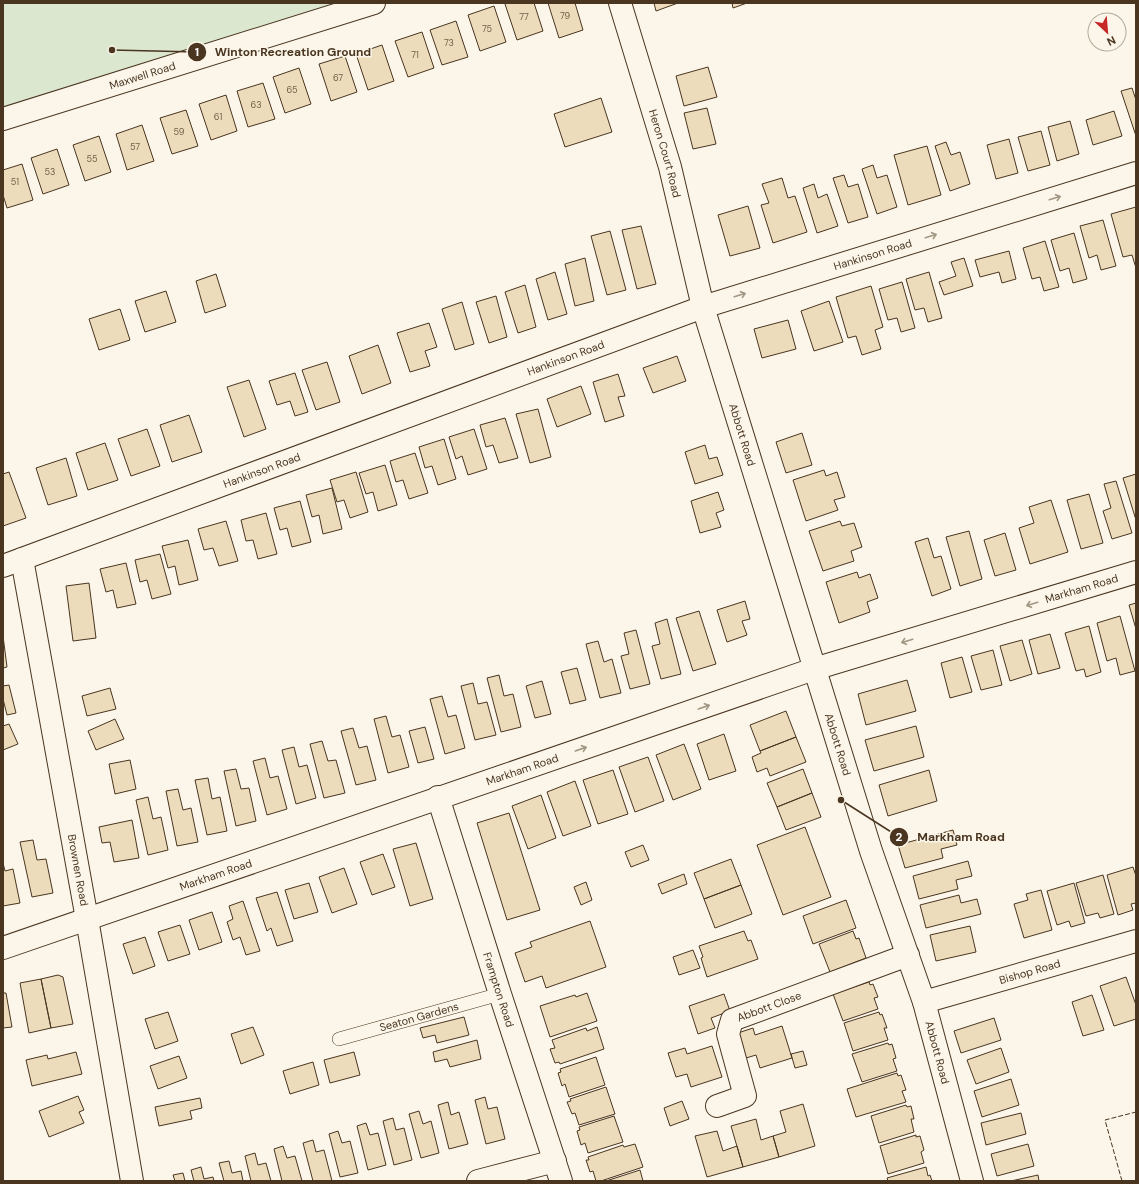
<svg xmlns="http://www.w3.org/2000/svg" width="1139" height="1184" font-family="'DM Sans',sans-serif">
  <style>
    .green { fill: #dce7d0; stroke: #887966 }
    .building { fill: #ecdcbc; stroke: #4a3520 }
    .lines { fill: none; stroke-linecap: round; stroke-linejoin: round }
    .lane-casing { stroke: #4a3520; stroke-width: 14 }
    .street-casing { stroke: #4a3520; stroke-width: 24 }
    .lane { stroke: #fbf6e9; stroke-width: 13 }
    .street { stroke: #fbf6e9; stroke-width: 22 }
    .fence { stroke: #4a3520; stroke-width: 1; stroke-dasharray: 5 2; stroke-linecap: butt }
    .oneway { stroke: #a29684 }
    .labels { text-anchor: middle; stroke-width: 3; stroke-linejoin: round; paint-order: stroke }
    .number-label { font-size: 9px; fill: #725f47 }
    .street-label { font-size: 11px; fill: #4a3520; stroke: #fbf6e9 }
    .leader { fill: none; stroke: #4a3520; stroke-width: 1.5 }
    .callout-dot { fill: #4a3520; stroke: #fbf6e9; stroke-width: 1.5 }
    .mark-label { font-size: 12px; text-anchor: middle; font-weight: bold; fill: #fff }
    .callout-label { font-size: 12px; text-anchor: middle; font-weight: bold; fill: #4a3520; stroke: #fbf6e9; stroke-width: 3; stroke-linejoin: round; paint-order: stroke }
  </style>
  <rect width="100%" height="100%" fill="#fbf6e9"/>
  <path class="green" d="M 3,3 L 374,3 L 3,119 Z"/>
  <path class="building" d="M 507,3 L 534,3 L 543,31 L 517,40 L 505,4 Z
    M 548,3 L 575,3 L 583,30 L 559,38 Z
    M 654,3 L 678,3 L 656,11 Z
    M 732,3 L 747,3 L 733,8 Z
    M 494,6 L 506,42 L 480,51 L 468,15 Z
    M 456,21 L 468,57 L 442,65 L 430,30 Z
    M 422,32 L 434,68 L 408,77 L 395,41 Z
    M 382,45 L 394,81 L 368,90 L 356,54 Z
    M 345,56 L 357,92 L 331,101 L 319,64 Z
    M 708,67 L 717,97 L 684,106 L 676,76 Z
    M 299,68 L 311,104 L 285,113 L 273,77 Z
    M 263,83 L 275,119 L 248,127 L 237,91 Z
    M 1132,88 L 1136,100 L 1136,136 L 1121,91 Z
    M 226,95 L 237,131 L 211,140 L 199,104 Z
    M 601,98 L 612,132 L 565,147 L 554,114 Z
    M 707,108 L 716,144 L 693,149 L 684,113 Z
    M 186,110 L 198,146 L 172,154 L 160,118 Z
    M 1114,111 L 1122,136 L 1093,145 L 1086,120 Z
    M 1070,121 L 1079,154 L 1057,161 L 1048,127 Z
    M 142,125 L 154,161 L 127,170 L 116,134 Z
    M 1041,131 L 1050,165 L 1028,171 L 1018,137 Z
    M 99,136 L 111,172 L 85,181 L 73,145 Z
    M 1009,139 L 1018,173 L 996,179 L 987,145 Z
    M 946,142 L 951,155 L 960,152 L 970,184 L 950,191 L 935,146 Z
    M 927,146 L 941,195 L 908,205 L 894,155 Z
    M 57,149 L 69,185 L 43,194 L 31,158 Z
    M 22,164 L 33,200 L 7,208 L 3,195 L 3,170 Z
    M 873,165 L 877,178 L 887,175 L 897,207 L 877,214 L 862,169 Z
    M 844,175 L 848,187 L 858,184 L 868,217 L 848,223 L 833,178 Z
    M 782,178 L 788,198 L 795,196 L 807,232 L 773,243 L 761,205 L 769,203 L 762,184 Z
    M 814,184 L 818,198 L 827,194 L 838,226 L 817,233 L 803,188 Z
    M 748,206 L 760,248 L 730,256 L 718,215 Z
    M 1136,207 L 1136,268 L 1132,255 L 1123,257 L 1111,214 Z
    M 1103,220 L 1116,266 L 1101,270 L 1097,255 L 1089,258 L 1080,226 Z
    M 641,226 L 656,284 L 637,289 L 622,230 Z
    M 610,231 L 626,290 L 607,295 L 591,236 Z
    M 1074,233 L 1087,279 L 1073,283 L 1069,268 L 1060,271 L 1051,240 Z
    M 1045,241 L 1059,287 L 1044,291 L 1040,277 L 1032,279 L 1023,248 Z
    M 1009,251 L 1016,279 L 1002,283 L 999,272 L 980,277 L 975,260 Z
    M 585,258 L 594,301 L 575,306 L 565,264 Z
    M 964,258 L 973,286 L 944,295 L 939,282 L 956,276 L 951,262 Z
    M 555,272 L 567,314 L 548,320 L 536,279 Z
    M 929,272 L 942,318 L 928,322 L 924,308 L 915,310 L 906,279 Z
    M 216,274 L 226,306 L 205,313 L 196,281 Z
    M 902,282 L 915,328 L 901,332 L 897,318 L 888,320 L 879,289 Z
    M 525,285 L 536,327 L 518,333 L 505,292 Z
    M 871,286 L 883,327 L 875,330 L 881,349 L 862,355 L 856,336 L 848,338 L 836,297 Z
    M 166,291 L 176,322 L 145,332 L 135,301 Z
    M 496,296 L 507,337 L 489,343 L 476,302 Z
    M 829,301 L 843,342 L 814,351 L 801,311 Z
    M 462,302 L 474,344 L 455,350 L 442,309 Z
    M 120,309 L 130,340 L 99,350 L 89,319 Z
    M 788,320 L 796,349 L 762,358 L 754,329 Z
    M 429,323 L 437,347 L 425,351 L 430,366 L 410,372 L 397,333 Z
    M 378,345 L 391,383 L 362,394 L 349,356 Z
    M 677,356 L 686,381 L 653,393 L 643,368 Z
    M 327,362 L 340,402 L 316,410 L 302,370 Z
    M 295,373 L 308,412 L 295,416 L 290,401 L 277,405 L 269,381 Z
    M 618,374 L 625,396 L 618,397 L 624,416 L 605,422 L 593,382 Z
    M 249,380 L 266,429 L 244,437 L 227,387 Z
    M 581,386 L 591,414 L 557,427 L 547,399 Z
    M 538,409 L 551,457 L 530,463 L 516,414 Z
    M 189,415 L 202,452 L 172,462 L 160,425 Z
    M 505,418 L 518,458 L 499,463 L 493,445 L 486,447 L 480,425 Z
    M 147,429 L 160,466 L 131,476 L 118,439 Z
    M 474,429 L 487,469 L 468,475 L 462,456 L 456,459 L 449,437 Z
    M 802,433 L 812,465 L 786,473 L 776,442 Z
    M 444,439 L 456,479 L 438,485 L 432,466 L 425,468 L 419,447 Z
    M 105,443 L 118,480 L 88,490 L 76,453 Z
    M 705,445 L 709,459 L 717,457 L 723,475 L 695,484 L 685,452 Z
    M 415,453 L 428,493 L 409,499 L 403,480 L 396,482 L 390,461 Z
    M 66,458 L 77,496 L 48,505 L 36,468 Z
    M 385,465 L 397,505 L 378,511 L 373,492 L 366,494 L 359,473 Z
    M 824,470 L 826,476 L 837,472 L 845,497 L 834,500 L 838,510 L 806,521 L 793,480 Z
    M 9,472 L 26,518 L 3,526 L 3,474 Z
    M 356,472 L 368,512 L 350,518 L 344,500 L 337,502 L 330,480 Z
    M 1136,474 L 1136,520 L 1123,478 Z
    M 1116,481 L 1132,533 L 1112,539 L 1103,511 L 1111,508 L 1104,484 Z
    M 332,488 L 342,529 L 323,534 L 319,515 L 312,517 L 306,495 Z
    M 718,492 L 724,510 L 716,513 L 721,527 L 700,533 L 691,501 Z
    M 1089,494 L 1103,543 L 1081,549 L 1067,500 Z
    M 1051,500 L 1068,552 L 1030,564 L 1019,528 L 1034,523 L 1029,507 Z
    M 300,501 L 311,542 L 292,547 L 287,528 L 280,530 L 274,508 Z
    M 266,513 L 277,554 L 258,559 L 253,540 L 246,541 L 241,520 Z
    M 226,521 L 238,561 L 219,566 L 213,548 L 204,550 L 198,529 Z
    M 840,521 L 842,526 L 854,523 L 862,547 L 851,551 L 854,561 L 823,571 L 809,531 Z
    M 969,531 L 982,579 L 960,586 L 946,537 Z
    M 1005,533 L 1016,570 L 995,576 L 984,540 Z
    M 928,538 L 934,558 L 941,556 L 951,589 L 932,596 L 915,542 Z
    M 188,540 L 198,580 L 179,585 L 175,566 L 168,568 L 162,546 Z
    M 160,554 L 171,594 L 152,599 L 147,580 L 140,582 L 135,560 Z
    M 126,563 L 136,604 L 117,608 L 113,590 L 106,592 L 100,569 Z
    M 857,572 L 859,578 L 870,574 L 878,598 L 867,602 L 870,612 L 839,623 L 826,582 Z
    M 89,583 L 96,638 L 73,641 L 66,586 Z
    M 745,601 L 750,619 L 742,621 L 747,635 L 727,642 L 717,610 Z
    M 1136,603 L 1136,629 L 1129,605 Z
    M 699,611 L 716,664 L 693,671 L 676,618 Z
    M 1120,616 L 1135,671 L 1120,675 L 1116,658 L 1107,661 L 1097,623 Z
    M 667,619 L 681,674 L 661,679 L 652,646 L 660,644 L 655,623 Z
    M 1089,626 L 1101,672 L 1086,677 L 1084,669 L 1076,671 L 1065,633 Z
    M 636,630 L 650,684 L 630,689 L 621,656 L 629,654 L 624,633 Z
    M 1050,634 L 1060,668 L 1038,674 L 1029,640 Z
    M 3,636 L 7,667 L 3,668 Z
    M 1022,640 L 1032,674 L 1010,681 L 1000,646 Z
    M 598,641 L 604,662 L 612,659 L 621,693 L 600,698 L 586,644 Z
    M 993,650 L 1002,685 L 981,690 L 971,656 Z
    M 962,657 L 972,692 L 950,698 L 941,663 Z
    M 577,668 L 586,700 L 570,704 L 561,672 Z
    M 499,675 L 504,696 L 513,694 L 521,727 L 501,732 L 487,678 Z
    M 907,680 L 916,711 L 866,725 L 858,694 Z
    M 542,681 L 551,714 L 535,718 L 526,686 Z
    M 473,683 L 478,704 L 487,702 L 496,735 L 475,740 L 461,686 Z
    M 9,685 L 16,713 L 7,715 L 3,699 L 3,686 Z
    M 110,688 L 116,709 L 87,716 L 82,696 Z
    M 442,696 L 448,717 L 456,715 L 465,748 L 445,754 L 430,699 Z
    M 786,711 L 796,737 L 760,751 L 750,725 Z
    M 386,716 L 392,737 L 400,735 L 409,767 L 388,773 L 374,719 Z
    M 115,719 L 124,739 L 96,750 L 88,731 Z
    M 9,724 L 18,744 L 3,750 L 3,726 Z
    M 916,726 L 924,757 L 874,771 L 865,740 Z
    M 425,727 L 434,759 L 418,763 L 409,731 Z
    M 353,728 L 359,748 L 367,746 L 376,780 L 356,785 L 341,731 Z
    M 724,734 L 736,771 L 709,780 L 697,744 Z
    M 796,737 L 806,762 L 770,776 L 767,768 L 757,772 L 752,757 L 761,753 L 760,751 Z
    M 322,741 L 328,761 L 336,760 L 345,793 L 324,798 L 310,744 Z
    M 684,744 L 701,789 L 673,800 L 656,755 Z
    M 294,747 L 299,767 L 307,765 L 316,798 L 296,804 L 282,750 Z
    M 648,757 L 664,801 L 635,812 L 619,767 Z
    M 265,758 L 270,778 L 278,776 L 287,809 L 267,815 L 253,761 Z
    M 130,760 L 136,789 L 115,794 L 109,764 Z
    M 236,769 L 241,789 L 249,788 L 256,821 L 236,826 L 224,771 Z
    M 803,769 L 812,793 L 777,807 L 767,783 Z
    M 613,770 L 628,814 L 598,824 L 583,780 Z
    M 929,770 L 937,801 L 888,816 L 879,785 Z
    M 208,778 L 212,799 L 220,797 L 227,831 L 207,835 L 195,780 Z
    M 575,781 L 591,826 L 563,836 L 547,792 Z
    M 178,789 L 183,810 L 191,808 L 198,842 L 177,846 L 166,791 Z
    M 812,793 L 821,817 L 786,830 L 777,807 Z
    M 541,795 L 556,838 L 528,849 L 512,806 Z
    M 148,797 L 153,819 L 161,817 L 168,850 L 148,855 L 136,800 Z
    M 509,813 L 540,910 L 507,920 L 477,823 Z
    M 132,820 L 139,858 L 114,862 L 110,842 L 102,843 L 99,827 Z
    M 805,827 L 831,897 L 783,915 L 757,845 Z
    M 953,830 L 957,845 L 941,849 L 943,858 L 905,868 L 898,845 Z
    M 33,840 L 37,860 L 46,859 L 53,893 L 32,897 L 20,842 Z
    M 416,843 L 433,899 L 410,906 L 393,849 Z
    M 643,845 L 649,860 L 631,867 L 625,852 Z
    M 383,854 L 395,887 L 372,895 L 360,862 Z
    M 731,859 L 741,885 L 704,899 L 694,873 Z
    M 968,861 L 972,876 L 956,880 L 958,889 L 919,899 L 913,876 Z
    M 3,863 L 5,871 L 13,869 L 20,903 L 3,906 Z
    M 1133,867 L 1136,876 L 1136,903 L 1131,904 L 1133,910 L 1118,915 L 1107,875 Z
    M 344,868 L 357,904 L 332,913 L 319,877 Z
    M 684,874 L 687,884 L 662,894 L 658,884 Z
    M 1103,875 L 1114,914 L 1100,918 L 1098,913 L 1086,916 L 1076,883 Z
    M 586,882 L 592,900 L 581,905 L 574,887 Z
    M 309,883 L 318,912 L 294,919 L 285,890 Z
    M 1074,883 L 1085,923 L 1071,927 L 1069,921 L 1057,925 L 1047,891 Z
    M 741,885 L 752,914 L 715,928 L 704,899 Z
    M 1041,890 L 1052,930 L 1024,938 L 1014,904 L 1028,900 L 1026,894 Z
    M 277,892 L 293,941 L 277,946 L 271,928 L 267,931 L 256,898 Z
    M 959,895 L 961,903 L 977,899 L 981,914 L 926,928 L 920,905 Z
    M 846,900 L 856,928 L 813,944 L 803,916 Z
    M 243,901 L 260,951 L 246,955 L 240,937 L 233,940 L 227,922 L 233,919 L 229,906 Z
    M 212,912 L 222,942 L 199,950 L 189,920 Z
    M 590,921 L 606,967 L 546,988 L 542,976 L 525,982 L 515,953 L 532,947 L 530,942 Z
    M 180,925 L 190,954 L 168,961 L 158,932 Z
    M 970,926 L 976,952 L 936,961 L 930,935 Z
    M 744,931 L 748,941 L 751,940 L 758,959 L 707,977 L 701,958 L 703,957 L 699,946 Z
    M 853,931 L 856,939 L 859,938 L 866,958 L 830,972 L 819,944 Z
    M 145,937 L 155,966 L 133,974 L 123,944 Z
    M 693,950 L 700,968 L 679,975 L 673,957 Z
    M 58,975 L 63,977 L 73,1024 L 51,1028 L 41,979 Z
    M 1126,977 L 1136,1005 L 1136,1019 L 1114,1026 L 1100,986 Z
    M 41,979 L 51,1028 L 29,1033 L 20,983 Z
    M 869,982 L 870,985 L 873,984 L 878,997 L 874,998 L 878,1009 L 843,1021 L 833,994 Z
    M 3,993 L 6,993 L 12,1027 L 3,1028 Z
    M 587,993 L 597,1021 L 550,1037 L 540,1006 L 575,995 L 576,997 Z
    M 724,994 L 730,1011 L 711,1018 L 715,1028 L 698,1034 L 689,1006 Z
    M 1092,995 L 1104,1030 L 1083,1036 L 1072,1002 Z
    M 168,1012 L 178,1041 L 155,1049 L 145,1019 Z
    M 879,1012 L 880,1015 L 882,1014 L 887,1028 L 884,1028 L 888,1040 L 853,1051 L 844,1023 Z
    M 464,1017 L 469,1035 L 437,1043 L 435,1035 L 423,1038 L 420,1028 Z
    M 994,1018 L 1001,1040 L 961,1053 L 954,1031 Z
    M 782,1026 L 792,1058 L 760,1068 L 756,1055 L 746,1058 L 738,1033 L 753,1028 L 755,1035 Z
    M 253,1027 L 264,1055 L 241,1064 L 231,1034 Z
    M 597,1027 L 604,1049 L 560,1064 L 559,1062 L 555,1063 L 550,1049 L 555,1048 L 552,1040 L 586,1028 L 587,1031 Z
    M 477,1040 L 481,1059 L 450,1067 L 447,1059 L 435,1062 L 433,1052 Z
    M 888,1043 L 889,1045 L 892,1044 L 896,1058 L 893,1059 L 897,1071 L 862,1082 L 852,1054 Z
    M 712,1046 L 722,1077 L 691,1087 L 687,1074 L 676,1077 L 668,1053 L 685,1048 L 687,1054 Z
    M 1001,1048 L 1009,1072 L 976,1084 L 967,1060 Z
    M 803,1051 L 807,1065 L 795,1068 L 791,1054 Z
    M 76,1052 L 82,1074 L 32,1086 L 26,1060 L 47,1055 L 48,1059 Z
    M 354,1052 L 360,1075 L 330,1083 L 324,1060 Z
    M 179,1056 L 187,1078 L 158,1089 L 150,1066 Z
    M 596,1057 L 605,1085 L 569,1097 L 565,1084 L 562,1086 L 558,1073 L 561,1072 L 560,1069 Z
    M 313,1062 L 319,1085 L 290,1094 L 283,1071 Z
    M 897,1073 L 898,1076 L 901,1075 L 906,1090 L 902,1091 L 906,1102 L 856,1117 L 847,1089 Z
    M 1011,1079 L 1019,1105 L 982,1117 L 974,1091 Z
    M 606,1087 L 615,1114 L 579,1125 L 575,1113 L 572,1114 L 567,1102 L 571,1101 L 570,1099 Z
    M 78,1096 L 84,1110 L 79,1112 L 84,1123 L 49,1137 L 39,1111 Z
    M 485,1097 L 488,1109 L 497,1107 L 505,1139 L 486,1144 L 475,1100 Z
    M 200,1098 L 202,1108 L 190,1111 L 192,1119 L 159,1126 L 155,1107 Z
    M 682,1101 L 689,1119 L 670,1126 L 664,1108 Z
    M 448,1102 L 451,1115 L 459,1112 L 468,1144 L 449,1149 L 438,1105 Z
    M 803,1104 L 815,1146 L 779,1157 L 773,1136 L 786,1132 L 780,1111 Z
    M 906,1105 L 907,1107 L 911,1106 L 914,1119 L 911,1119 L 914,1132 L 879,1143 L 871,1116 Z
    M 419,1111 L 423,1124 L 431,1121 L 439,1153 L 421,1158 L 409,1114 Z
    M 1021,1113 L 1026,1134 L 986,1145 L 981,1123 Z
    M 614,1116 L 623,1142 L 588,1153 L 585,1143 L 581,1145 L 577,1131 L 580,1130 L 579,1127 Z
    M 393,1118 L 396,1130 L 404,1128 L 412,1160 L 394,1165 L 383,1121 Z
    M 756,1119 L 761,1140 L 773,1136 L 779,1157 L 743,1167 L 731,1126 Z
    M 366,1123 L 370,1135 L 378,1133 L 386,1165 L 368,1170 L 357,1126 Z
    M 338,1131 L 342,1143 L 350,1141 L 358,1173 L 340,1177 L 329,1134 Z
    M 717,1131 L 723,1151 L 737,1146 L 743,1167 L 707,1177 L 695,1136 Z
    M 916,1135 L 916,1137 L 920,1136 L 924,1150 L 921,1152 L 924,1163 L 888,1174 L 880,1146 Z
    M 313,1140 L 316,1152 L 324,1150 L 332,1181 L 313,1181 L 303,1143 Z
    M 635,1144 L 643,1167 L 601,1181 L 596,1181 L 593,1171 L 590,1172 L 586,1160 L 589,1160 L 588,1157 L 623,1145 L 624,1147 Z
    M 1028,1144 L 1034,1166 L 997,1176 L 991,1154 Z
    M 283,1146 L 287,1158 L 295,1156 L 302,1181 L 282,1181 L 274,1149 Z
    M 255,1153 L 258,1165 L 266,1163 L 271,1181 L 251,1181 L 245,1156 Z
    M 229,1161 L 232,1173 L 241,1171 L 243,1181 L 224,1181 L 219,1163 Z
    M 201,1167 L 204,1179 L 213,1177 L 214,1181 L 194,1181 L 191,1170 Z
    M 926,1167 L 928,1176 L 930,1175 L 932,1181 L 888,1181 L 887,1178 Z
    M 640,1170 L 643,1181 L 606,1181 Z
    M 183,1173 L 185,1181 L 175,1181 L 173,1175 Z
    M 1038,1175 L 1039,1181 L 1011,1181 Z"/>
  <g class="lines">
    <g class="lane-casing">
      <g id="lane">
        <path id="s1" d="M 339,1039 L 500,994"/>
      </g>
    </g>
    <g class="street-casing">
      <g id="street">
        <path id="s2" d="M 620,3 L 670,167 L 703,307 L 871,851 L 924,1002 L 972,1181"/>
        <path id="s3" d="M 3,119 L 374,3"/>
        <path id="s4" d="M 22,559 L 87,919 L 132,1181"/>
        <path id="s5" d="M 3,566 L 703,307 L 1136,173"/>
        <path id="s6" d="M 438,797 L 500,994 L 561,1181"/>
        <path id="s7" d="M 3,948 L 814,669 L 1136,572"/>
        <path id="s8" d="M 924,1002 L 1136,941"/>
        <path id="s9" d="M 717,1106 L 745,1096 L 728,1034 L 732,1020 L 908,955"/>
        <path d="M 478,1181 L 555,1161"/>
      </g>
    </g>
    <use href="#lane" class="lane"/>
    <use href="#street" class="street"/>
    <path class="fence" d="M 1122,1181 L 1105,1120 L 1136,1112"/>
  </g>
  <defs><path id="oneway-shaft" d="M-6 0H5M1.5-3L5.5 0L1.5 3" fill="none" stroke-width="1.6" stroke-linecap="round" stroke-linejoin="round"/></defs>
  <g class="oneway">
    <use href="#oneway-shaft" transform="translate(1055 198) rotate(-17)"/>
    <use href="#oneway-shaft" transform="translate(931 236) rotate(-17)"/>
    <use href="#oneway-shaft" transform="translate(740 295) rotate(-17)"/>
    <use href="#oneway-shaft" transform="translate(1032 604) rotate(163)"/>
    <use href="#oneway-shaft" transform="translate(907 641) rotate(163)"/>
    <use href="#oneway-shaft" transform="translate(704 707) rotate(-19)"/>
    <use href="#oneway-shaft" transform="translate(581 749) rotate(-19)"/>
  </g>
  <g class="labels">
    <g class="number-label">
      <text x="565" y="19">79</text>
      <text x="524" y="20">77</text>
      <text x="487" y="32">75</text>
      <text x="449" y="46">73</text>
      <text x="415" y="58">71</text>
      <text x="338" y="81">67</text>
      <text x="292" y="93">65</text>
      <text x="256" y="108">63</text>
      <text x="218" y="120">61</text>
      <text x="179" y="135">59</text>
      <text x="135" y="150">57</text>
      <text x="92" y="162">55</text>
      <text x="50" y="175">53</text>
      <text x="15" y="185">51</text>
    </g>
    <g class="street-label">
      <text dy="4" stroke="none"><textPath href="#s3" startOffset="146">Maxwell Road</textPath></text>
      <text dy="4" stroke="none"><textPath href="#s2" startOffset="157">Heron Court Road</textPath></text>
      <text dy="4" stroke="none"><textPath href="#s5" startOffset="924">Hankinson Road</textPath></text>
      <text dy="4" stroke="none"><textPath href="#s5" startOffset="600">Hankinson Road</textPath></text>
      <text dy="4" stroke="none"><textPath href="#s2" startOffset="449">Abbott Road</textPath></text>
      <text dy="4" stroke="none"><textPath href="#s5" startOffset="276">Hankinson Road</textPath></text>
      <text dy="4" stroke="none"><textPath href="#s7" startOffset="1137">Markham Road</textPath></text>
      <text dy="4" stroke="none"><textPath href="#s2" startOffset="773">Abbott Road</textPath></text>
      <text dy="4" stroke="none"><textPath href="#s7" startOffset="549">Markham Road</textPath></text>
      <text dy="4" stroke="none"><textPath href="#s4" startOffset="316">Brownen Road</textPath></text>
      <text dy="4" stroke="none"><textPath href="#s7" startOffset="225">Markham Road</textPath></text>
      <text dy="4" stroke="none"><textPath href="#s8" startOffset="110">Bishop Road</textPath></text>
      <text dy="4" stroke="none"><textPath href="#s6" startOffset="202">Frampton Road</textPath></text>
      <text dy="4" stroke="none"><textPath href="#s9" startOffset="148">Abbott Close</textPath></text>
      <text dy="4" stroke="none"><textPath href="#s1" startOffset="83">Seaton Gardens</textPath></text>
      <text dy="4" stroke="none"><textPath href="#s2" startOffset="1097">Abbott Road</textPath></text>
    </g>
  </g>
  <path class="leader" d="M112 50L197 52M841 800L899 837"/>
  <g class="callout-dot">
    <circle cx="112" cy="50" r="4"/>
    <circle cx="841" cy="800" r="4"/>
    <circle cx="197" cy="52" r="10"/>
    <circle cx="899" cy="837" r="10"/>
  </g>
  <g class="mark-label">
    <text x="197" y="56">1</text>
    <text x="899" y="841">2</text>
  </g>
  <g class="callout-label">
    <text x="293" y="56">Winton Recreation Ground</text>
    <text x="961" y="841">Markham Road</text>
  </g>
  <rect width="1139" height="1184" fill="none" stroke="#4a3520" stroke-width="8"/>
  <g transform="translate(1107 32) rotate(154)"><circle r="19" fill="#fbf6e9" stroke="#b4a999"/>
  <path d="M0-3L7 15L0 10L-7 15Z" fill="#c62828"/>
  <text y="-6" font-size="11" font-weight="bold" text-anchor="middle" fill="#4a3520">N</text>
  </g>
</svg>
